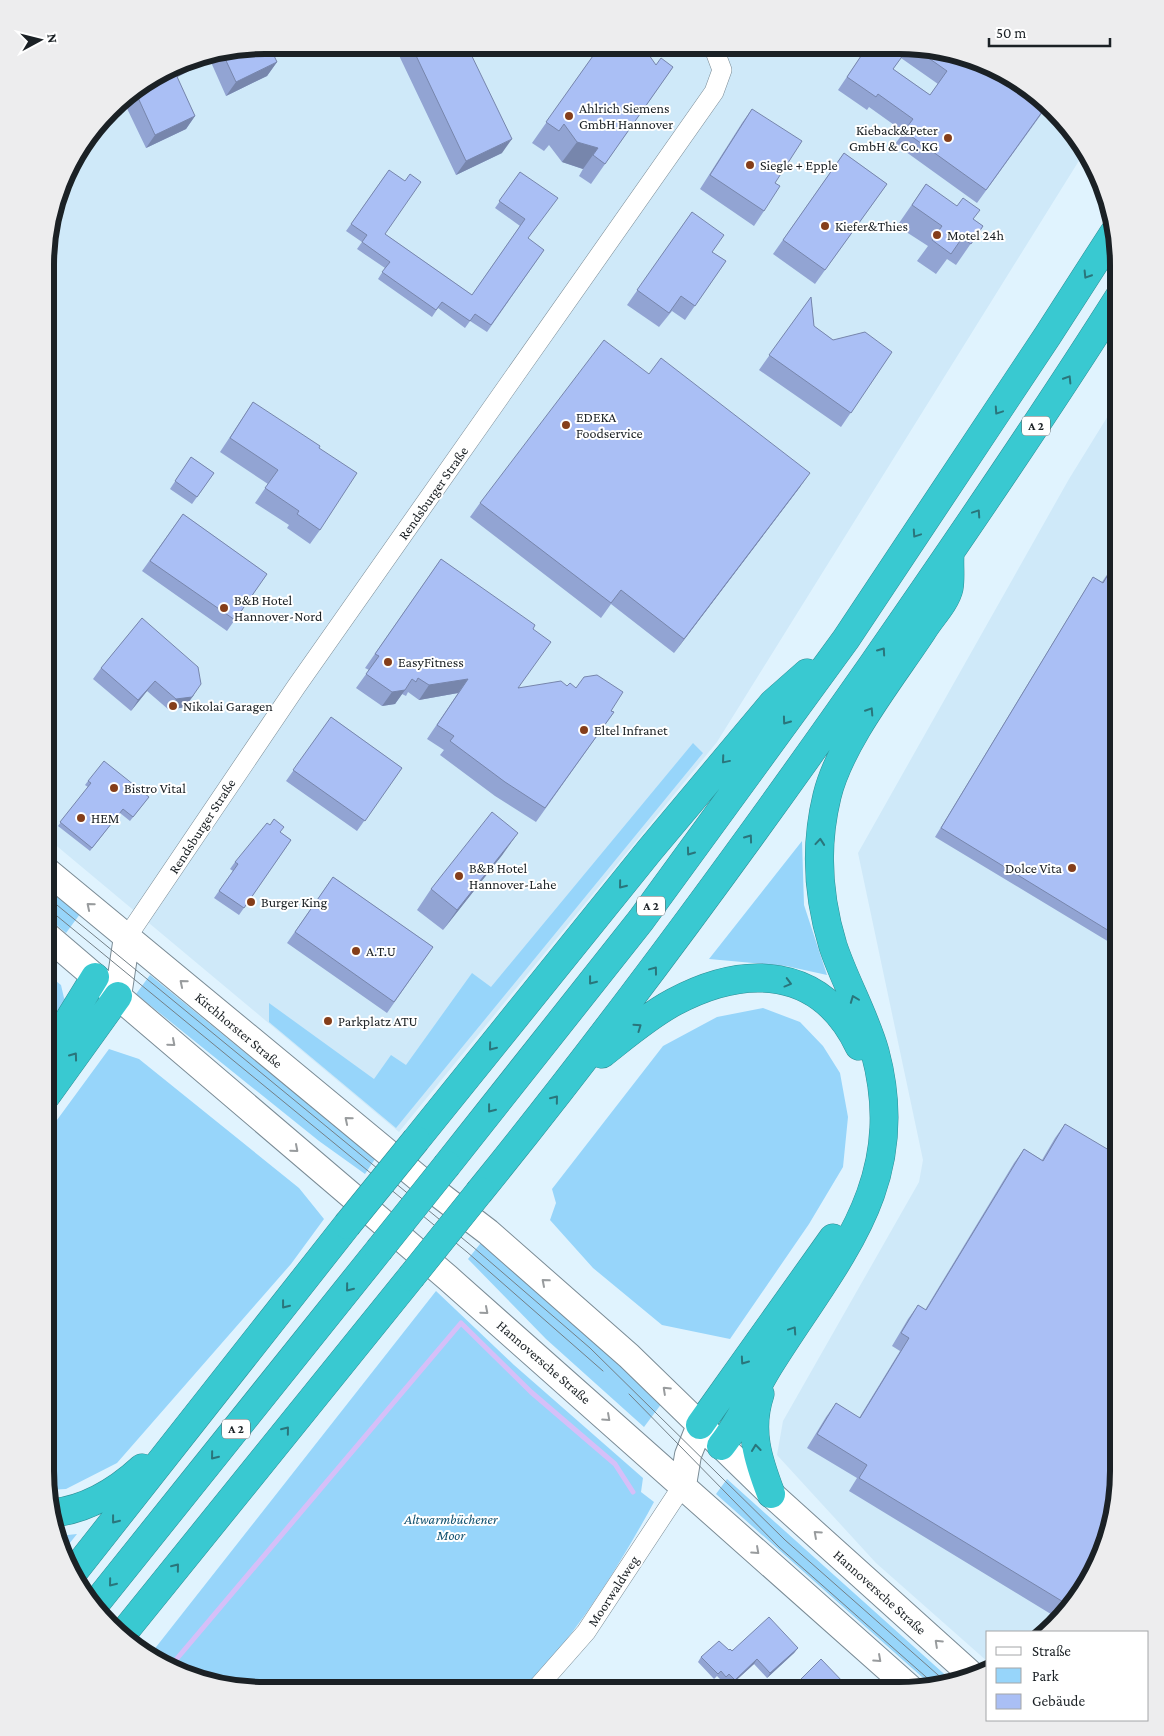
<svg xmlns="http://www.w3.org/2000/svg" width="1164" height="1736" font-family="'Crimson Pro',serif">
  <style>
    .built { fill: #cfe9f9 }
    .green { fill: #97d5fa }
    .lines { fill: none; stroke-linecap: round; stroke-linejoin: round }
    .stream { stroke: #d6bff8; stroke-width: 5 }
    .minor-casing { stroke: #7a8b95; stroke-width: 20 }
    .secondary-casing { stroke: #7a8b95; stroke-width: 28 }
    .motorway-casing { stroke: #2e8e95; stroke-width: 29 }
    .minor { stroke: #fff; stroke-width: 19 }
    .secondary { stroke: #fff; stroke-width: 26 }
    .motorway { stroke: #39c9d1; stroke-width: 28 }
    .tram { stroke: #737f86; stroke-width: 1 }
    .motorway-bridge-casing { stroke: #2e8e95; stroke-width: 29; stroke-linecap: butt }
    .motorway-bridge { stroke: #39c9d1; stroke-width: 28 }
    .wall { fill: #92a4d3; fill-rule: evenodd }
    .shaded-wall { fill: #7786ac }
    .building { fill: #aabff5; stroke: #7786ac }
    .oneway { stroke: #2a757b }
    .oneway2 { stroke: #989b9d }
    .poi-dot { fill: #853e1a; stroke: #fff; stroke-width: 2 }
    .labels { text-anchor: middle; stroke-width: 4; stroke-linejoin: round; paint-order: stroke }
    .shield { fill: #fff; stroke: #5f6466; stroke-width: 1 }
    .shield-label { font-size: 12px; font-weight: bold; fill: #1b2125 }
    .poi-label { font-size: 14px; fill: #1b2125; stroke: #fff; text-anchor: start }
    .street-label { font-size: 14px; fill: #1b2125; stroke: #fff }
    .park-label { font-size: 14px; font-style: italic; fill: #125270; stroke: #fff }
    .rim { fill: none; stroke: #1b2125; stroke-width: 6 }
  </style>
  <rect width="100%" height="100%" fill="#e0f3fe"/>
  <path class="built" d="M 265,45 L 928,47 L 983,62 L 1033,90 L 1073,131 L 1085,151 L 717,742 L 399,1132 L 46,837 L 47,236 L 74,155 L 120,99 L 194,57 Z
    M 1119,398 L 1119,1486 L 1082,1593 L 1048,1632 L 988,1632 L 988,1662 L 876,1563 L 777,1455 L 783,1421 L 919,1182 L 923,1160 L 858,853 L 1069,479 Z"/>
  <path class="green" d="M 693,743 L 703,753 L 396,1128 L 269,1022 L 269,1003 L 374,1079 L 391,1055 L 406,1065 L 472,973 L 491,987 Z
    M 802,841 L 804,905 L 827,975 L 786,966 L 709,959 Z
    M 46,886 L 80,914 L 66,933 L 46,916 Z
    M 46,973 L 61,985 L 64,998 L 69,1003 L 46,1048 Z
    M 150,975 L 335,1126 L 379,1153 L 365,1174 L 319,1141 L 136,994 Z
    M 763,1008 L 800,1022 L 823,1046 L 840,1073 L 848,1117 L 843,1167 L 809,1224 L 730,1339 L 662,1325 L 593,1268 L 550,1220 L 556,1203 L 552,1189 L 663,1046 L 717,1017 Z
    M 109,1049 L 139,1059 L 299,1188 L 324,1219 L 291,1264 L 117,1463 L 66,1489 L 49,1490 L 45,1471 L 46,1135 Z
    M 484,1239 L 662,1403 L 644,1427 L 546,1339 L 468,1259 Z
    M 436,1291 L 514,1365 L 643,1478 L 641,1492 L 654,1502 C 620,1565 574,1639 523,1690 L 237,1689 L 181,1674 L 149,1656 Z
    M 727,1479 L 952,1681 L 931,1685 L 716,1494 Z
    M 77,1534 L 61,1554 L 58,1536 Z"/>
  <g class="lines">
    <path class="stream" d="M 169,1668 L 461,1323 L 531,1392 L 615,1464 L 633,1492"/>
    <g class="minor-casing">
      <path id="minor" d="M 127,937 L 296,687 L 714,92 L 722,70 L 713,46
        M 535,1690 L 586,1632 L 683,1485"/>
    </g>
    <g class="secondary-casing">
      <path id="secondary" d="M 46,870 L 433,1190 L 488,1232 L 629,1356 L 771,1494 L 973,1676
        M 46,935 L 448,1278 L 911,1689
        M 118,996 L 127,937
        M 683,1485 L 688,1455 L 700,1425"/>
    </g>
    <g class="motorway-casing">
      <path id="motorway" d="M 602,1054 C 625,1036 648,1016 674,1002 C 745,964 821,966 859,1046
        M 46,1057 L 95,977
        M 46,1096 L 118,996
        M 416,1140 L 649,851 L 773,703 L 807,673
        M 447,1165 L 641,920 L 846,639 L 1048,335 L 1113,234
        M 480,1191 C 618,1021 747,844 873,664 C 957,543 1040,422 1119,297
        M 760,1394 C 748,1430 758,1460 771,1494
        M 700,1425 L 833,1238
        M 721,1446 C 741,1421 753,1392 769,1366 C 834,1261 911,1186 875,1052 C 865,1016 845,982 833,946 C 818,897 815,845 827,796 C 840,742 892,677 923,630 C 930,618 946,602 949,588 C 951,577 949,565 950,554
        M 53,1513 C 88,1509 117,1491 142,1468
        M 72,1574 L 347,1225
        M 93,1607 L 379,1250
        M 121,1636 L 411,1277"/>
    </g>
    <use href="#minor" class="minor"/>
    <use href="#secondary" class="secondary"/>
    <use href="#motorway" class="motorway"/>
    <path class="tram" d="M 46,896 L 473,1247 L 590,1348 L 785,1540 L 946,1682
      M 46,907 L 467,1252 L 603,1371
      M 629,1394 L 779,1547 L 934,1684"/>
    <g class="motorway-bridge-casing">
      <path id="motorway-bridge" d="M 347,1225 L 416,1140
        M 379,1250 L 447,1165
        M 411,1277 L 480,1191"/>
    </g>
    <use href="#motorway-bridge" class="motorway-bridge"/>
  </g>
  <path class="wall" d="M 265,45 L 277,62 L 267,76 L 226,96 L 210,60 L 177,77 L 195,116 L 186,129 L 146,148 L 122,98 L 194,57 Z
    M 309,45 L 332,45 L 313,54 Z
    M 394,45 L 467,46 L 502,153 L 456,175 Z
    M 600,46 L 656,65 L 673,67 L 591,184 L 579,176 L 583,169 L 562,162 L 549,145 L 544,151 L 532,143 Z
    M 867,47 L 928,47 L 1048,105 L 977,203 L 895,144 L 904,132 L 869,107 L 867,110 L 838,90 ZM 901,58 L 938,84 L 930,95 L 893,69 Z
    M 752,109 L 775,183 L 764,211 L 754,226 L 700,189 L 742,123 Z
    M 844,153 L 887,184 L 815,284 L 773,254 Z
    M 389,170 L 385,234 L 472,295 L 520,226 L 495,208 L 520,172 L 528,239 L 544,250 L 487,332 L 470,321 L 465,328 L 438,308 L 432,317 L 378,279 L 385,268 L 357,249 L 362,242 L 346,231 Z
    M 926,184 L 983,226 L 956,265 L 947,259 L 936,274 L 917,261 L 928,246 L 897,226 Z
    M 692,212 L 712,252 L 726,261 L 685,320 L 672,311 L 659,327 L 627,305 Z
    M 811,297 L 814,326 L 833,340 L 892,352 L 841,427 L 759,370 Z
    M 649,374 L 800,487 L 674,653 L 611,604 L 601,618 L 470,517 L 480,503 Z
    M 253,402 L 319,448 L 320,530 L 310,544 L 287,528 L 289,525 L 255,503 L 268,484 L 220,452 Z
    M 191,457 L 214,473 L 192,504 L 170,489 Z
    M 183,514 L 267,574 L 227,631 L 142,571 Z
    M 441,559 L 533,629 L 518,688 L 567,686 L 614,712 L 536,822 L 495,796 L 440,755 L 444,750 L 427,739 L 458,693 L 419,700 L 408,692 L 406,696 L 402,694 L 395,704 L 382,706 L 356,688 L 369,670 L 365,668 Z
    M 1119,559 L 1119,948 L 935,837 L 1088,585 L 1093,577 L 1102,582 L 1117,560 Z
    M 142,618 L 185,707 L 169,710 L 147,691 L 131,711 L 93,679 L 101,668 Z
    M 331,717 L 402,768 L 357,831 L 286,781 Z
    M 88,781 L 149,797 L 130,821 L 120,813 L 90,851 L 58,826 L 88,787 L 85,785 Z
    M 280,832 L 291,840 L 239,915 L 214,898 L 233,871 L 230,869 L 235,862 Z
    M 503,854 L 443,930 L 417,910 L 431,889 Z
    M 333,877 L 433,947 L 387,1013 L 287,943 Z
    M 1065,1124 L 1112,1202 L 1082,1593 L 1059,1619 L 849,1491 L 857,1478 L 807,1448 L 826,1417 L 836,1403 L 859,1418 L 900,1351 L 892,1346 L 908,1319 L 918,1305 L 925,1310 L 1014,1163 L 1024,1149 L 1042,1160 L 1055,1138 Z
    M 798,1648 L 794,1653 L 767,1678 L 754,1664 L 731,1685 L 726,1679 L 723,1682 L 717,1676 L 714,1679 L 698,1662 L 701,1657 L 729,1650 Z"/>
  <path class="shaded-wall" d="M 320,45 L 332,45 L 313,54 Z
    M 214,53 L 210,60 L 164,84 L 174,70 L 202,55 Z
    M 277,62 L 267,76 L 226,96 L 236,82 Z
    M 195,116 L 186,129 L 146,148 L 155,135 Z
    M 512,139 L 502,153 L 456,175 L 466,161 Z
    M 577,142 L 598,148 L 583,169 L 562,162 Z
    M 810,473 L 800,487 L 674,653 L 684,639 Z
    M 468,679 L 458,693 L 419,700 L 429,685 Z
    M 155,681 L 131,711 L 138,700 Z
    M 405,690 L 395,704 L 382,706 L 392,692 Z
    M 194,695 L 185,707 L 169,710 L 176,699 Z
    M 518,833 L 503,854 L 443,930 L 457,910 Z
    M 798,1648 L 794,1653 L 767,1678 L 770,1673 Z
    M 757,1659 L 754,1664 L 731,1685 L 735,1680 Z"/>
  <path class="building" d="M 265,45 L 269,45 L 277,62 L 236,82 L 222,52 Z
    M 411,45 L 467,46 L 512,139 L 466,161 Z
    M 600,46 L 637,46 L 644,48 L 656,65 L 661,58 L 673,67 L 605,164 L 593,155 L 598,148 L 577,142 L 564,124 L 559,131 L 546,122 Z
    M 867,47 L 909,47 L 893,69 L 930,95 L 947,71 L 913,47 L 928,47 L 983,62 L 1033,90 L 1047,105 L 986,190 L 904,131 L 913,119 L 878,94 L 876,97 L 847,77 Z
    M 202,55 L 174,70 L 195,116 L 155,135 L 135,91 L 194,57 Z
    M 752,109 L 802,141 L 775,183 L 780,186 L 764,211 L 710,175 Z
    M 844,153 L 887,184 L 825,270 L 783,240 Z
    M 389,170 L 405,181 L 410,174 L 421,182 L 385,234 L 472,295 L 525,219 L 499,201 L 520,172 L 558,198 L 528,238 L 544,250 L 491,325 L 475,314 L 470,321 L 442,302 L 436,310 L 382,272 L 390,262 L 362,242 L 367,235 L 351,224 Z
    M 926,184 L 957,206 L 963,198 L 980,210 L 973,219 L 983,226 L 971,244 L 962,238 L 951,254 L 932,240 L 942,226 L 912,205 Z
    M 692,212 L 724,235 L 712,252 L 726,261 L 695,306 L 681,296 L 669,313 L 637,290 Z
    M 811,297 L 814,326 L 833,340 L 865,332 L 892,352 L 851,413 L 769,355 Z
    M 604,340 L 649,374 L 661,358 L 810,473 L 684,639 L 621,590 L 611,603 L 480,503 Z
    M 253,402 L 320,446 L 319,448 L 357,473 L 320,530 L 297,514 L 299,511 L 265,488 L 278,470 L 230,438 Z
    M 191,457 L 214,473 L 197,497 L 175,481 Z
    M 183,514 L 267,574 L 235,620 L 150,561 Z
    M 441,559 L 535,625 L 533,629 L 551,642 L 518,688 L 561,681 L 567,686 L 570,683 L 576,688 L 584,677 L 597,675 L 623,692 L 611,711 L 614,712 L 545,808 L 505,782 L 450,741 L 454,736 L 437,725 L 468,679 L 429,685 L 418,678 L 416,682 L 412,679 L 405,690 L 392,692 L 366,674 L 379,656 L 375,654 Z
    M 1119,559 L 1119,937 L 941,828 L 1093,577 L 1103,583 L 1117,560 Z
    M 142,618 L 198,667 L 201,684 L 192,697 L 176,699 L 155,681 L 138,700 L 101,668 Z
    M 331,717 L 402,768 L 365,821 L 293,770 Z
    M 104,761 L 149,797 L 133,817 L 123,809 L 92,848 L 60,822 L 91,783 L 88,781 Z
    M 492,812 L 518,833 L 457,910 L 431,889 Z
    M 274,819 L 284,827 L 280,832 L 291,840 L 244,908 L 219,891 L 238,864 L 235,862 L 267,823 L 270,825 Z
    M 333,877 L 433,947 L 394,1002 L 295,932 Z
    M 1065,1124 L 1119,1156 L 1119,1190 L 1112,1202 L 1119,1207 L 1118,1486 L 1107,1542 L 1082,1593 L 1070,1606 L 859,1478 L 867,1465 L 817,1434 L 836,1403 L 860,1418 L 909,1338 L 901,1333 L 918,1305 L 926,1310 L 1024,1149 L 1043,1161 Z
    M 769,1617 L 798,1648 L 770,1673 L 757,1659 L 735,1680 L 729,1674 L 726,1677 L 721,1671 L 718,1674 L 701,1657 L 719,1641 L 729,1650 L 730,1649 L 732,1651 Z
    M 821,1659 L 845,1684 L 838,1691 L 795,1691 L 792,1688 Z"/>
  <defs><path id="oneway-chevron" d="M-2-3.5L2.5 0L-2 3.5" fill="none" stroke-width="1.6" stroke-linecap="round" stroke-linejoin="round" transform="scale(1.25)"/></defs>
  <g class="oneway">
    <use href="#oneway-chevron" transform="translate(1087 275) rotate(122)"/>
    <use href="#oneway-chevron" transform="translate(1068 379) rotate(-58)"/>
    <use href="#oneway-chevron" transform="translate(998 411) rotate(124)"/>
    <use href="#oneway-chevron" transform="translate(977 513) rotate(-56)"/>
    <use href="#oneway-chevron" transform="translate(916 534) rotate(124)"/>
    <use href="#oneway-chevron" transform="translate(882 651) rotate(-55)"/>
    <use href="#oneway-chevron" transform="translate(870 711) rotate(-57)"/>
    <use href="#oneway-chevron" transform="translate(786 721) rotate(126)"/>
    <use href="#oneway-chevron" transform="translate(725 760) rotate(130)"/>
    <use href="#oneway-chevron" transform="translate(749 838) rotate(-54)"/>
    <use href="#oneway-chevron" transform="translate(820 842) rotate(-85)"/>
    <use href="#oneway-chevron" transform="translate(690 852) rotate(126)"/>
    <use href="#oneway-chevron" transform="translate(622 885) rotate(129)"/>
    <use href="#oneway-chevron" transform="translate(654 970) rotate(-53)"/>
    <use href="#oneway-chevron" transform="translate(592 981) rotate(128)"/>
    <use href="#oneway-chevron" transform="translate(788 983) rotate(15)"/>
    <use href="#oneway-chevron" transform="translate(854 999) rotate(-111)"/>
    <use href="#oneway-chevron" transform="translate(638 1027) rotate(-35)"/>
    <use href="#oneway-chevron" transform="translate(492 1047) rotate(129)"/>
    <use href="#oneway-chevron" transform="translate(74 1056) rotate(-54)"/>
    <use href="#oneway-chevron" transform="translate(555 1099) rotate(-51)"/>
    <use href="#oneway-chevron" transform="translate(491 1109) rotate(128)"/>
    <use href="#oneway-chevron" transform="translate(349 1288) rotate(129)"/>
    <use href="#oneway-chevron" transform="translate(285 1305) rotate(128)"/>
    <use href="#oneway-chevron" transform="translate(793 1330) rotate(-56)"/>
    <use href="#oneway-chevron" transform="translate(744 1361) rotate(125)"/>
    <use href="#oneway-chevron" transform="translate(286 1430) rotate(-51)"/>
    <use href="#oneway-chevron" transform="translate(756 1448) rotate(-96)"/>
    <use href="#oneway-chevron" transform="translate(214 1456) rotate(129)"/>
    <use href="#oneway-chevron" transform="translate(115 1520) rotate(128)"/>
    <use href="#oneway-chevron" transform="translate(176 1567) rotate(-51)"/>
    <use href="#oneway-chevron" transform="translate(112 1583) rotate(129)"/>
  </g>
  <g class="oneway2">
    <use href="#oneway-chevron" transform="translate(90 906) rotate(-140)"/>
    <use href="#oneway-chevron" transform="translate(183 983) rotate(-140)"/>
    <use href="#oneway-chevron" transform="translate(172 1043) rotate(41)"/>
    <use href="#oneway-chevron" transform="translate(348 1120) rotate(-140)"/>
    <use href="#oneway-chevron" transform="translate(295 1149) rotate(41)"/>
    <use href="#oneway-chevron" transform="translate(545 1282) rotate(-139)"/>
    <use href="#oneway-chevron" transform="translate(485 1311) rotate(41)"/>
    <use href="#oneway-chevron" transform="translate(666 1390) rotate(-137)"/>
    <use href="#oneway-chevron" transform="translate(607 1418) rotate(42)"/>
    <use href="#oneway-chevron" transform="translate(817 1534) rotate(-138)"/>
    <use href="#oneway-chevron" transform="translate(756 1551) rotate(42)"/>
    <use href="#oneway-chevron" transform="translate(938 1643) rotate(-137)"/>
    <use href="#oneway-chevron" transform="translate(878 1659) rotate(42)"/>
  </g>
  <g class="poi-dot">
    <circle cx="569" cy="116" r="5"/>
    <circle cx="948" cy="138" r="5"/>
    <circle cx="750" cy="165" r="5"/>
    <circle cx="825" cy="226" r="5"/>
    <circle cx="937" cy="235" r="5"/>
    <circle cx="566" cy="425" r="5"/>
    <circle cx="224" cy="608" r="5"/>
    <circle cx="388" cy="662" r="5"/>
    <circle cx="173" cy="706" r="5"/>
    <circle cx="584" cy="730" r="5"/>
    <circle cx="114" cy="788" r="5"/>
    <circle cx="81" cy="818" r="5"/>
    <circle cx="1072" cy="868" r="5"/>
    <circle cx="459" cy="876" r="5"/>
    <circle cx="251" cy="902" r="5"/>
    <circle cx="356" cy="951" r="5"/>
    <circle cx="328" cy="1021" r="5"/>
  </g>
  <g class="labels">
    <g class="shield">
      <rect x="1022" y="416.5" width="28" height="19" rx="4"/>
      <rect x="637" y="896.5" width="28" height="19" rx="4"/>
      <rect x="222" y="1419.5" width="28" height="19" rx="4"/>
    </g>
    <g class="shield-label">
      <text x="1036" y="430">A 2</text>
      <text x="651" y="910">A 2</text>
      <text x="236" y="1433">A 2</text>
    </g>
    <g class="poi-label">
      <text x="579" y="113">Ahlrich Siemens<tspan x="579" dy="16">GmbH Hannover</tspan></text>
      <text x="938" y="135" text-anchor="end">Kieback&amp;Peter<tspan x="938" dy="16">GmbH &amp; Co. KG</tspan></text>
      <text x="760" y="170">Siegle + Epple</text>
      <text x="835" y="231">Kiefer&amp;Thies</text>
      <text x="947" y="240">Motel 24h</text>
      <text x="576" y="422">EDEKA<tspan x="576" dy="16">Foodservice</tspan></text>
      <text x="234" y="605">B&amp;B Hotel<tspan x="234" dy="16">Hannover-Nord</tspan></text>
      <text x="398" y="667">EasyFitness</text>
      <text x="183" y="711">Nikolai Garagen</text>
      <text x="594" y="735">Eltel Infranet</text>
      <text x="124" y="793">Bistro Vital</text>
      <text x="91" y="823">HEM</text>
      <text x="469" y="873">B&amp;B Hotel<tspan x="469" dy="16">Hannover-Lahe</tspan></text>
      <text x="1062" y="873" text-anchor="end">Dolce Vita</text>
      <text x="261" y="907">Burger King</text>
      <text x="366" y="956">A.T.U</text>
      <text x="338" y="1026">Parkplatz ATU</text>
    </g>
    <g class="street-label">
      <text transform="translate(433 493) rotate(-55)" y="5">Rendsburger Straße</text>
      <text transform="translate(202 826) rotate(-57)" y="5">Rendsburger Straße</text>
      <text transform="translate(239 1030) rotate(40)" y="5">Kirchhorster Straße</text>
      <text transform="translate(544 1362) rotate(41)" y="5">Hannoversche Straße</text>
      <text transform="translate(613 1591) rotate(-57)" y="5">Moorwaldweg</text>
      <text transform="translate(880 1592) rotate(42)" y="5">Hannoversche Straße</text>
    </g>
    <g class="park-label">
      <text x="451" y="1524">Altwarmbüchener<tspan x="451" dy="16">Moor</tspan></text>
    </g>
  </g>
  <path d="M0 0H1164V1736H0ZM265 54H899A211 211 0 0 1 1110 265V1471A211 211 0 0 1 899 1682H265A211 211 0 0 1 54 1471V265A211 211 0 0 1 265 54Z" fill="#ededee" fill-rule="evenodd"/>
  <path class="rim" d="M265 54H899A211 211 0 0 1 1110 265V1471A211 211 0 0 1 899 1682H265A211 211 0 0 1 54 1471V265A211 211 0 0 1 265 54Z"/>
  <rect x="986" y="1631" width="162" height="90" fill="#ffffff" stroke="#a4a6a8"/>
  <rect x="996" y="1647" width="25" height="8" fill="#ffffff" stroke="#a4a6a8"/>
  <text x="1032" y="1656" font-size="15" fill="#1b2125">Straße</text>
  <rect x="996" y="1668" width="25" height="15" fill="#97d5fa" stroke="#a4a6a8"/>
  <text x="1032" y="1681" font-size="15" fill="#1b2125">Park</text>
  <rect x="996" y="1694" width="25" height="15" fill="#aabff5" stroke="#a4a6a8"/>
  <text x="1032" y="1706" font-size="15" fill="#1b2125">Gebäude</text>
  <g transform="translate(40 40) rotate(83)" stroke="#ffffff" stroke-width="4" paint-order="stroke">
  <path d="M0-4L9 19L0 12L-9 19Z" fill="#1b2125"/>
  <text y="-8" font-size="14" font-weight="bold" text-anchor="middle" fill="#1b2125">N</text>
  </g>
  <path d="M989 38v8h121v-8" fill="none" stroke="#1b2125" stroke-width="2.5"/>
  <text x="996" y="38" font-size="15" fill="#1b2125" stroke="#ffffff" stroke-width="4" paint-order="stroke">50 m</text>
</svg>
